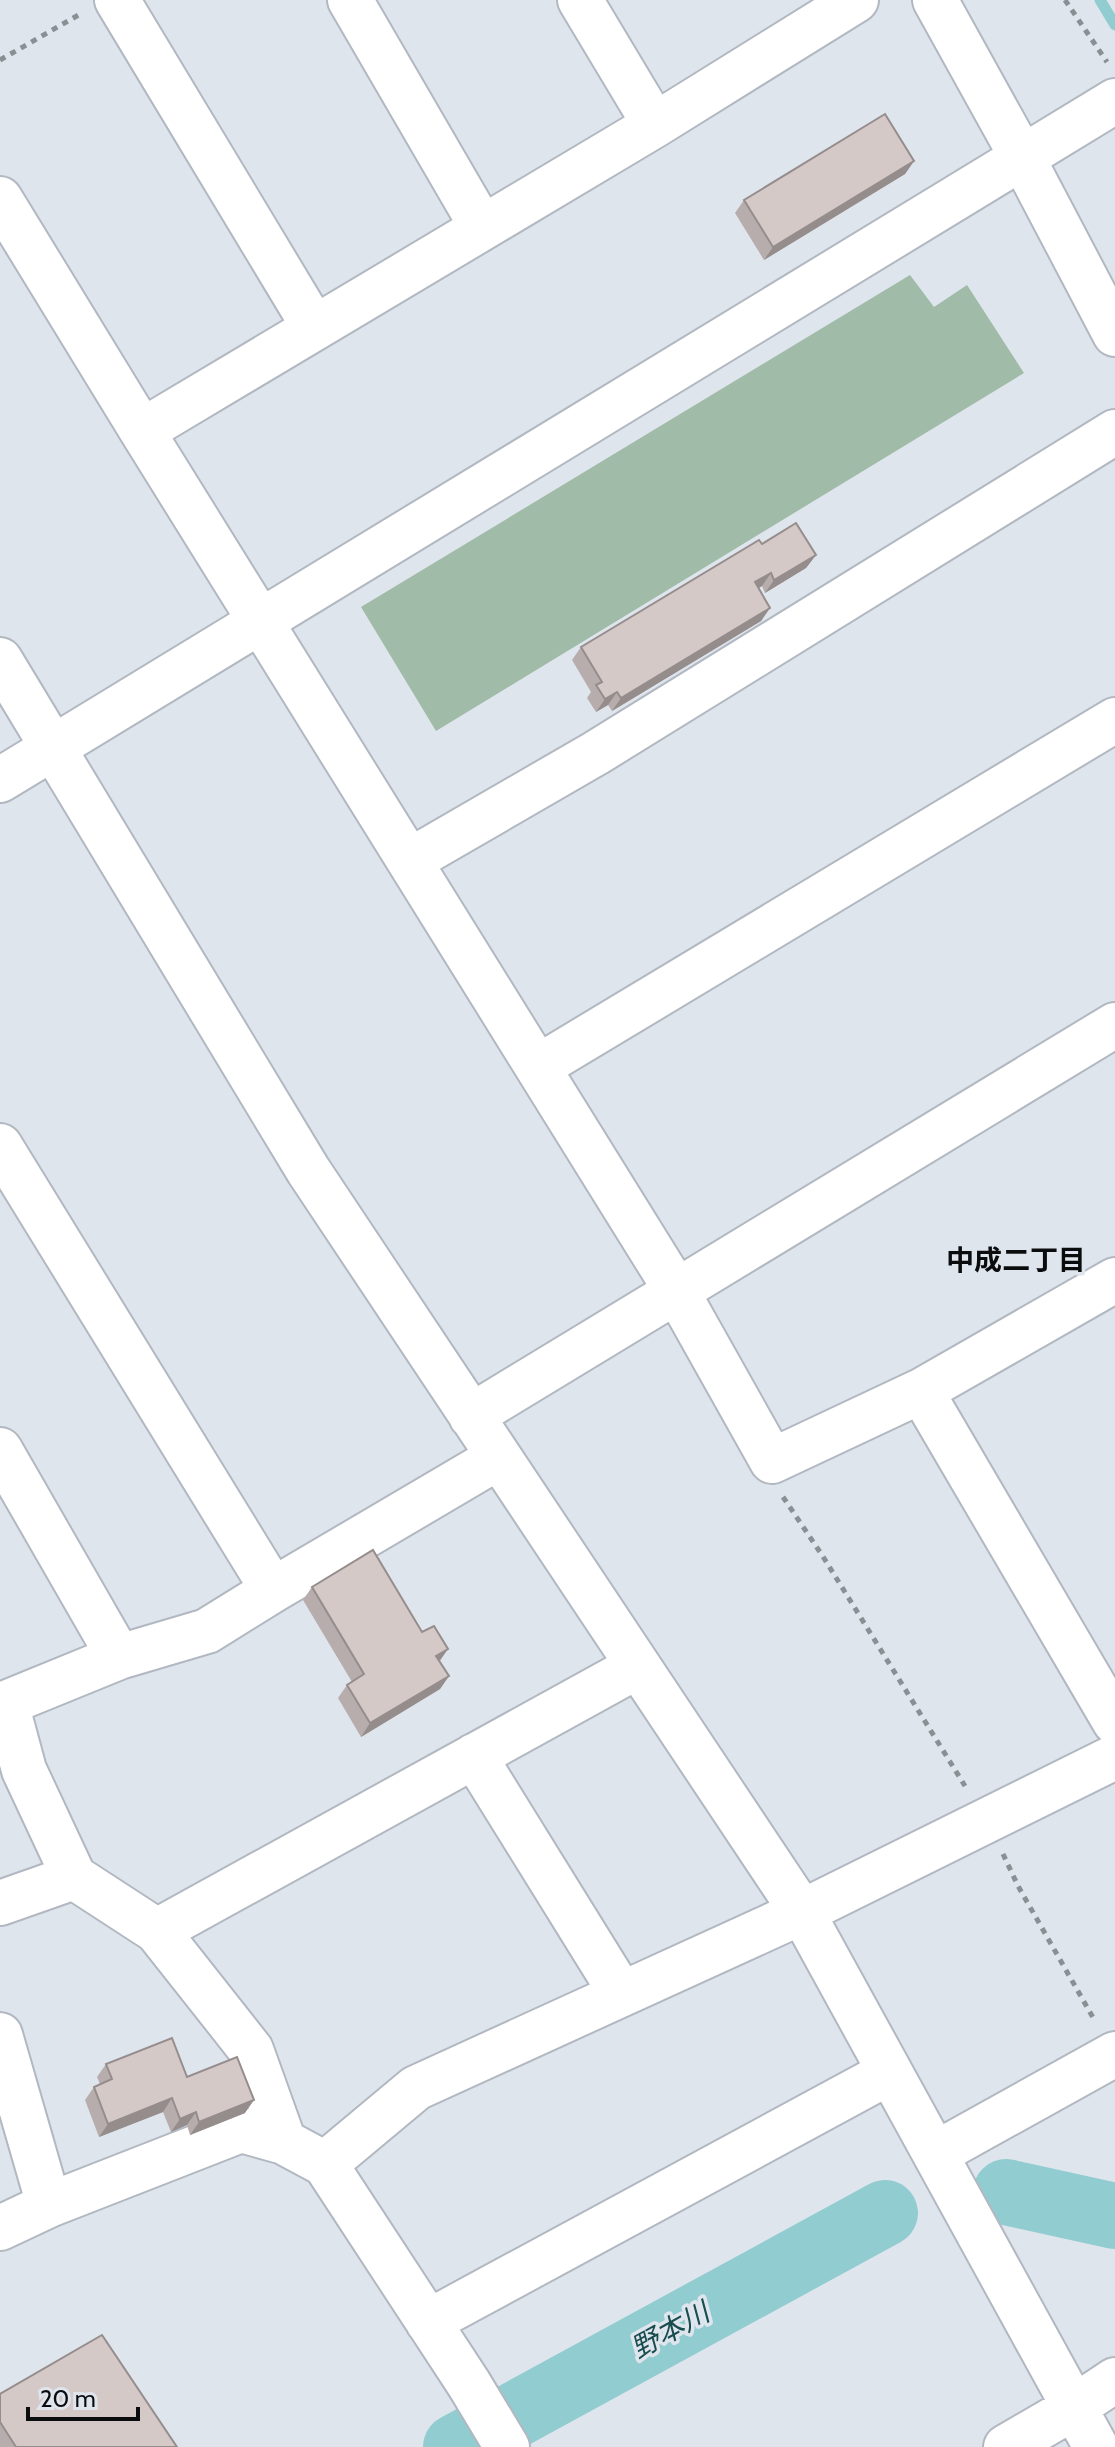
<svg xmlns="http://www.w3.org/2000/svg" width="1115" height="2447" font-family="Cabin,'Noto Sans JP',sans-serif">
  <style>
    .green { fill: #a0bba7 }
    .lines { fill: none; stroke-linecap: round; stroke-linejoin: round }
    .stream { stroke: #91ccd0; stroke-width: 11 }
    .river { stroke: #91ccd0; stroke-width: 66 }
    .minor-casing { stroke: #b2b8c1; stroke-width: 48 }
    .path { stroke: #8a8f94; stroke-width: 5; stroke-dasharray: 6 6; stroke-linecap: butt }
    .minor { stroke: #fff; stroke-width: 44 }
    .wall { fill: #b7adac }
    .shaded-wall { fill: #958d8c }
    .building { fill: #d5c9c8; stroke: #958d8c; stroke-width: 2 }
    .labels { text-anchor: middle; stroke-width: 7; stroke-linejoin: round; paint-order: stroke }
    .neighbourhood-label { font-size: 28px; font-weight: bold; fill: #0a0c0e; stroke: #dfe5ed }
    .water-label { font-size: 28px; font-style: italic; fill: #184c4f; stroke: #dfe5ed }
  </style>
  <rect width="100%" height="100%" fill="#dfe5ed"/>
  <path class="green" d="M 910,275 L 934,307 L 967,285 L 1024,373 L 436,731 L 361,607 Z"/>
  <g class="lines">
    <path class="stream" d="M 1100,0 L 1115,25"/>
    <path class="river" d="M 1006,2192 L 1115,2216
      M 456,2447 L 885,2213"/>
    <g class="minor-casing">
      <path id="minor" d="M 117,0 L 314,327
        M 350,0 L 482,227
        M 580,0 L 655,125
        M 935,0 L 1022,157 L 1115,334
        M 0,199 L 142,431 L 676,1290 L 772,1461 L 921,1391 L 1115,1280
        M 142,431 L 655,125 L 856,0
        M 0,660 L 308,1170 L 802,1912 L 1096,2447
        M 0,780 L 1115,101
        M 411,860 L 596,753 L 1115,432
        M 538,1067 L 1115,720
        M 0,1146 L 273,1590 L 499,1457
        M 921,1391 L 1115,1722
        M 471,1416 L 1115,1025
        M 0,1450 L 119,1657
        M 474,1756 L 621,1993
        M 74,1877 L 24,1770 L 6,1703 L 119,1657 L 207,1631 L 273,1590
        M 0,1903 L 74,1877 L 157,1931 L 251,2050 L 284,2142
        M 157,1931 L 638,1666
        M 0,2035 L 49,2205
        M 935,2154 L 1115,2054
        M 325,2164 L 416,2088 L 802,1912 L 1115,1757
        M 0,2228 L 49,2205 L 241,2130 L 284,2142 L 325,2164 L 469,2384 L 507,2447
        M 428,2322 L 890,2072
        M 1006,2447 L 1073,2408 L 1115,2380"/>
    </g>
    <path class="path" d="M 1065,0 L 1107,62
      M 0,60 L 82,13
      M 783,1497 L 822,1555 L 965,1786
      M 1003,1854 L 1018,1886 L 1095,2021"/>
    <use href="#minor" class="minor"/>
  </g>
  <path class="wall" d="M 914,161 L 905,174 L 764,260 L 735,213 L 744,200 Z
    M 762,544 L 816,555 L 806,568 L 765,593 L 762,586 L 758,588 L 770,608 L 761,621 L 612,711 L 608,705 L 596,712 L 587,698 L 591,692 L 572,660 L 581,647 Z
    M 312,1587 L 439,1661 L 449,1676 L 440,1689 L 361,1737 L 338,1698 L 347,1685 L 352,1682 L 303,1600 Z
    M 106,2064 L 187,2077 L 245,2113 L 190,2135 L 187,2125 L 171,2132 L 163,2112 L 99,2137 L 85,2100 L 94,2087 L 100,2084 L 97,2077 Z
    M 0,2394 L 177,2447 L 0,2447 Z"/>
  <path class="shaded-wall" d="M 914,161 L 905,174 L 764,260 L 773,247 Z
    M 816,555 L 806,568 L 765,593 L 774,580 Z
    M 771,573 L 762,586 L 746,596 L 755,582 Z
    M 770,608 L 761,621 L 612,711 L 621,698 Z
    M 617,692 L 608,705 L 596,712 L 605,699 Z
    M 448,1649 L 439,1662 L 436,1656 Z
    M 449,1676 L 440,1689 L 361,1737 L 370,1723 Z
    M 172,2098 L 163,2112 L 99,2137 L 108,2124 Z
    M 254,2100 L 245,2113 L 190,2135 L 199,2122 Z
    M 196,2112 L 187,2125 L 171,2132 L 180,2119 Z"/>
  <path class="building" d="M 885,114 L 914,161 L 773,247 L 744,200 Z
    M 796,523 L 816,555 L 774,580 L 771,573 L 755,582 L 770,608 L 621,698 L 617,692 L 605,699 L 596,685 L 602,682 L 581,647 L 759,540 L 762,544 Z
    M 373,1550 L 422,1632 L 434,1626 L 448,1649 L 436,1656 L 449,1676 L 370,1723 L 347,1685 L 364,1674 L 312,1587 Z
    M 172,2038 L 187,2077 L 237,2057 L 254,2100 L 199,2122 L 196,2112 L 180,2119 L 172,2098 L 108,2124 L 94,2087 L 112,2079 L 106,2064 Z
    M 102,2335 L 177,2447 L 16,2447 L 0,2422 L 0,2394 Z"/>
  <g class="labels">
    <g class="neighbourhood-label">
      <text x="1016" y="1270">中成二丁目</text>
    </g>
    <g class="water-label">
      <text transform="translate(670 2330) rotate(-29)" y="10">野本川</text>
    </g>
  </g>
  <path d="M28 2407v12h110v-12" fill="none" stroke="#0a0c0e" stroke-width="4"/>
  <text x="40" y="2407" font-size="24" fill="#0a0c0e" stroke="#dfe5ed" stroke-width="6" paint-order="stroke">20 m</text>
</svg>
